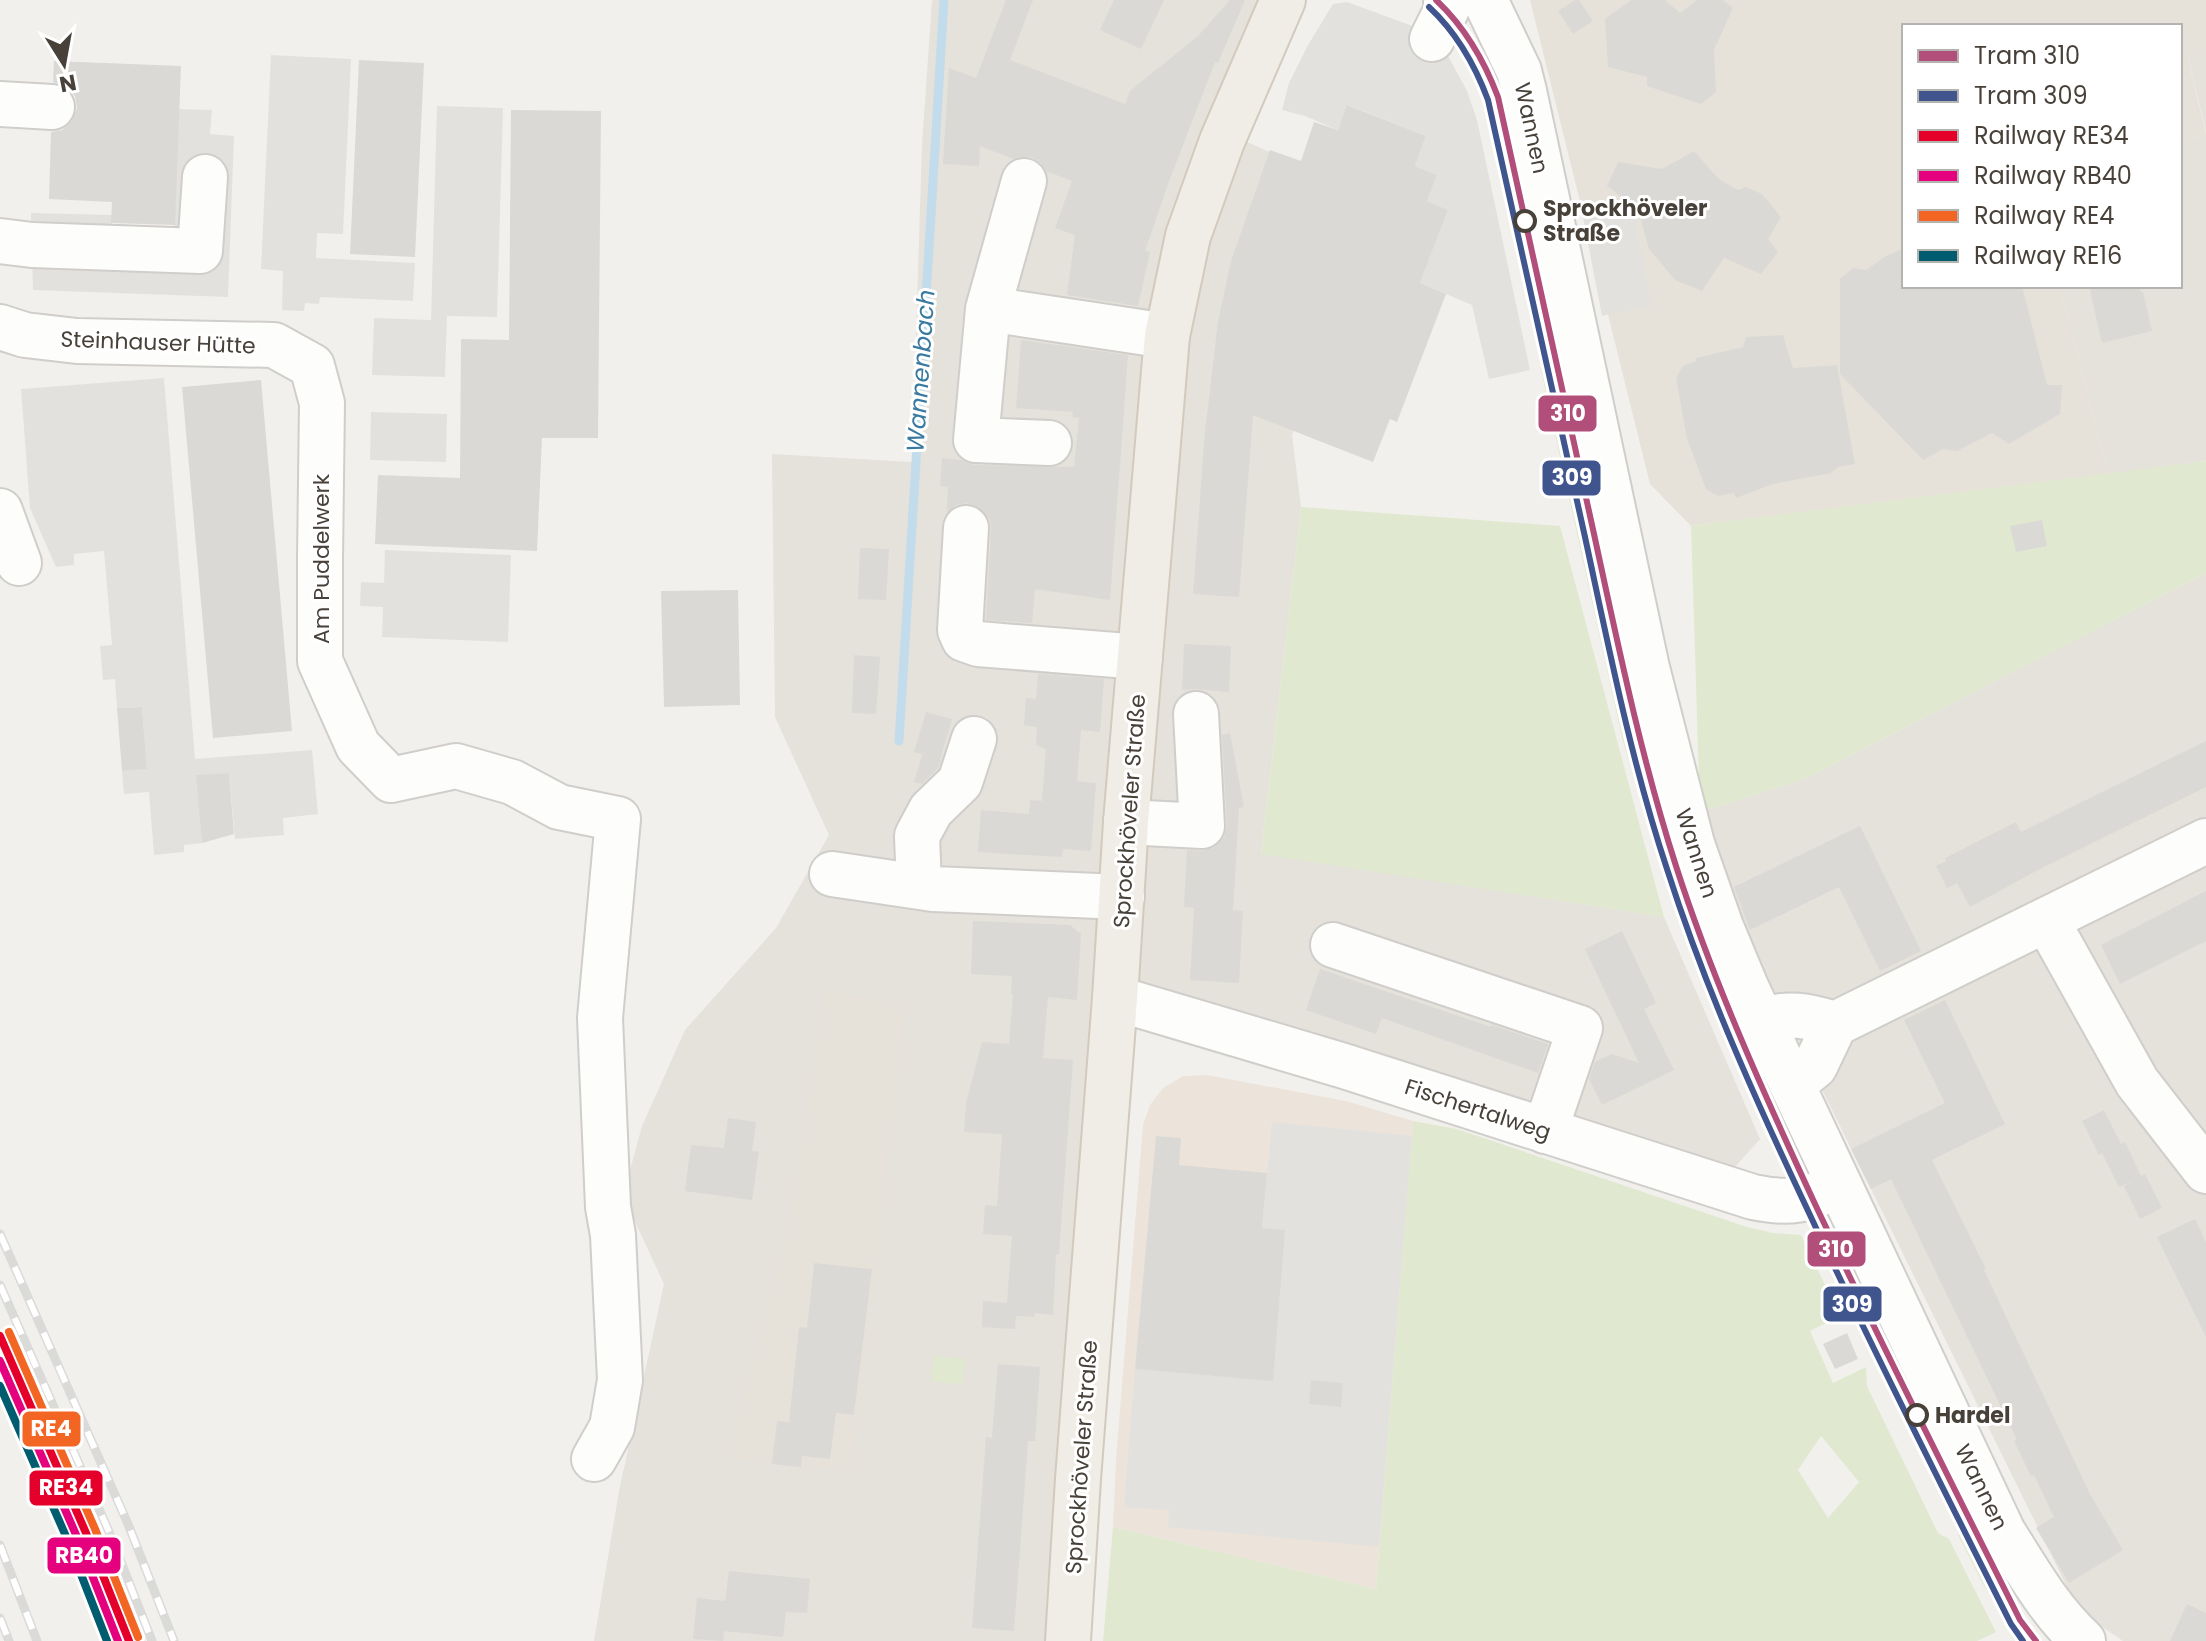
<svg xmlns="http://www.w3.org/2000/svg" width="2206" height="1641" font-family="Poppins,sans-serif">
  <style>
    .residential { fill: #e5e1db }
    .commercial { fill: #ece3da }
    .education { fill: #e7e2d9 }
    .green { fill: #e0e9d0; fill-rule: evenodd }
    .parking { fill: #e3e1de }
    .lines { fill: none; stroke-linecap: round; stroke-linejoin: round }
    .stream { stroke: #c2dceb; stroke-width: 9 }
    .building { fill: #dbd9d5 }
    .minor-casing { stroke: #d0ceca; stroke-width: 48 }
    .major-casing { stroke: #d2cabc; stroke-width: 48 }
    .minor { stroke: #fdfdfc; stroke-width: 44 }
    .major { stroke: #f0ede6; stroke-width: 44 }
    .rail-casing { stroke: #dadad9; stroke-width: 9 }
    .rail { stroke: #fff; stroke-width: 6; stroke-dasharray: 18; stroke-linecap: butt }
    .rail-1-casing { stroke: #fff; stroke-width: 14 }
    .rail-2-casing { stroke: #fff; stroke-width: 14 }
    .rail-3-casing { stroke: #fff; stroke-width: 14 }
    .rail-4-casing { stroke: #fff; stroke-width: 14 }
    .rail-1 { stroke: #e4002b; stroke-width: 8 }
    .rail-2 { stroke: #e5007d; stroke-width: 8 }
    .rail-3 { stroke: #f26522; stroke-width: 8 }
    .rail-4 { stroke: #005c6e; stroke-width: 8 }
    .tram-1-casing { stroke: #fff; stroke-width: 12 }
    .tram-2-casing { stroke: #fff; stroke-width: 12 }
    .tram-1 { stroke: #b14e7a; stroke-width: 6 }
    .tram-2 { stroke: #40558e; stroke-width: 6 }
    .stop-dot { fill: #fff; stroke: #474139; stroke-width: 4 }
    .labels { text-anchor: middle; stroke-width: 6; stroke-linejoin: round; paint-order: stroke }
    .street-label { font-size: 22px; fill: #474139; stroke: #fff }
    .stop-label { font-size: 22px; font-weight: bold; fill: #474139; stroke: #fff; text-anchor: start }
    .water-label { font-size: 24px; font-style: italic; fill: #3a7aa1; stroke: #fff }
    .line-badge { stroke: #fff; stroke-width: 3 }
    .badge-label { font-size: 22px; text-anchor: middle; font-weight: bold; fill: #fff }
  </style>
  <rect width="100%" height="100%" fill="#f2f0ed"/>
  <path class="residential" d="M 932,0 L 1262,0 L 1208,125 L 1331,179 L 1344,273 L 1292,435 L 1301,507 L 1261,853 L 1664,917 L 1760,1139 L 1735,1167 L 1101,975 L 1047,1641 L 594,1641 L 619,1491 L 664,1284 L 623,1196 L 642,1126 L 685,1030 L 776,928 L 829,835 L 775,717 L 772,454 L 912,462 L 922,145 Z
    M 2206,46 L 2206,132 L 2188,57 Z
    M 2206,134 L 2206,461 L 2108,474 L 2060,286 L 2180,286 L 2180,141 Z
    M 2206,573 L 2206,1641 L 2123,1641 L 2079,1611 L 1809,1063 L 1709,855 L 1700,812 L 1805,779 Z"/>
  <path class="commercial" d="M 1207,1075 L 1346,1101 L 1413,1121 L 1376,1589 L 1113,1527 L 1116,1459 L 1143,1125 L 1150,1105 L 1163,1088 L 1183,1076 Z"/>
  <path class="education" d="M 1530,0 L 2206,0 L 2206,46 L 2188,58 L 2206,134 L 2180,141 L 2180,26 L 1904,26 L 1904,286 L 2060,286 L 2108,474 L 1691,526 L 1650,484 Z
    M 826,991 L 906,1005 L 852,1471 L 731,1459 L 733,1437 L 788,1233 Z"/>
  <path class="green" d="M 1548,360 L 1633,736 L 1652,809 L 1674,880 L 1726,1020 L 1788,1159 L 1779,1161 L 1719,1023 L 1667,882 L 1643,810 L 1622,738 L 1541,370 Z
    M 2206,461 L 2206,573 L 1805,779 L 1700,812 L 1691,526 Z
    M 1301,507 L 1560,526 L 1664,917 L 1261,854 Z
    M 1413,1121 L 1457,1129 L 1747,1227 L 1773,1233 L 1801,1235 L 1840,1316 L 1810,1331 L 1833,1383 L 1866,1367 L 1867,1386 L 1938,1533 L 1949,1539 L 1996,1632 L 1977,1641 L 1103,1641 L 1113,1527 L 1376,1589 ZM 1821,1436 L 1859,1482 L 1828,1518 L 1798,1470 Z
    M 933,1356 L 965,1359 L 962,1384 L 931,1381 Z
    M 1963,1524 L 2027,1641 L 2017,1641 L 1984,1586 L 1958,1535 Z"/>
  <path class="parking" d="M 1347,2 L 1418,28 L 1447,54 L 1467,91 L 1477,120 L 1530,370 L 1489,379 L 1472,305 L 1420,283 L 1448,210 L 1427,201 L 1437,175 L 1415,166 L 1426,136 L 1348,105 L 1338,130 L 1305,116 L 1282,110 L 1289,83 L 1308,45 L 1333,4 Z
    M 271,55 L 351,59 L 343,234 L 317,233 L 316,258 L 415,263 L 413,301 L 320,297 L 319,304 L 305,303 L 304,311 L 282,310 L 283,271 L 261,269 Z
    M 437,106 L 503,108 L 497,317 L 447,316 L 445,377 L 372,375 L 374,318 L 431,320 Z
    M 179,109 L 212,110 L 210,134 L 234,136 L 228,297 L 33,290 L 31,213 L 112,215 L 112,224 L 174,227 Z
    M 1633,207 L 1652,306 L 1602,316 L 1583,217 Z
    M 164,378 L 195,759 L 312,750 L 318,814 L 283,818 L 284,835 L 235,839 L 229,773 L 197,776 L 202,843 L 184,845 L 184,852 L 154,855 L 149,792 L 124,794 L 122,771 L 147,769 L 142,707 L 117,708 L 115,679 L 103,680 L 100,646 L 112,645 L 104,551 L 74,554 L 74,565 L 56,567 L 30,508 L 21,389 Z
    M 371,412 L 447,414 L 446,462 L 370,460 Z
    M 385,550 L 511,555 L 508,642 L 382,637 L 383,607 L 360,606 L 361,582 L 384,583 Z
    M 1272,1122 L 1412,1136 L 1379,1547 L 1168,1527 L 1169,1510 L 1124,1507 L 1135,1369 L 1272,1381 L 1285,1230 L 1262,1228 Z"/>
  <g class="lines">
    <path class="stream" d="M 899,741 L 944,0"/>
  </g>
  <path class="building" d="M 1006,0 L 1033,0 L 1010,60 L 1125,104 L 1130,91 L 1198,36 L 1230,0 L 1245,0 L 1218,63 L 1215,62 L 1168,184 L 1145,251 L 1150,252 L 1138,306 L 1067,295 L 1075,235 L 1055,228 L 1072,181 L 1046,171 L 1041,163 L 1031,157 L 1019,157 L 1014,159 L 980,146 L 979,166 L 943,164 L 949,68 L 976,78 Z
    M 1114,0 L 1164,0 L 1141,49 L 1100,30 Z
    M 1575,0 L 1579,0 L 1593,21 L 1573,34 L 1558,11 Z
    M 1631,0 L 1665,0 L 1680,13 L 1697,0 L 1723,0 L 1733,8 L 1714,50 L 1716,92 L 1701,104 L 1647,86 L 1647,77 L 1608,67 L 1605,19 Z
    M 359,60 L 424,63 L 415,257 L 350,254 Z
    M 54,61 L 181,66 L 175,225 L 111,223 L 112,202 L 49,199 L 51,132 L 62,130 L 72,121 L 77,108 L 75,96 L 66,87 L 53,82 Z
    M 1347,105 L 1426,136 L 1415,166 L 1437,175 L 1427,201 L 1448,210 L 1420,283 L 1446,294 L 1397,422 L 1390,419 L 1373,462 L 1253,415 L 1239,597 L 1193,594 L 1205,432 L 1218,322 L 1231,261 L 1270,150 L 1301,161 L 1314,122 L 1338,130 Z
    M 511,110 L 601,111 L 598,438 L 542,438 L 537,551 L 375,544 L 378,475 L 460,478 L 461,339 L 509,340 Z
    M 1694,151 L 1719,179 L 1738,190 L 1745,187 L 1762,194 L 1781,217 L 1768,239 L 1778,252 L 1761,274 L 1724,258 L 1702,291 L 1675,280 L 1649,249 L 1638,210 L 1607,186 L 1618,162 L 1662,169 Z
    M 1904,248 L 1904,286 L 2022,286 L 2047,385 L 2062,385 L 2060,414 L 2009,444 L 1992,433 L 1957,451 L 1943,449 L 1923,460 L 1840,374 L 1840,279 L 1853,268 L 1866,270 L 1886,256 Z
    M 2089,286 L 2139,286 L 2141,292 L 2143,292 L 2152,331 L 2102,343 Z
    M 1783,335 L 1793,368 L 1837,365 L 1855,464 L 1838,467 L 1831,473 L 1773,484 L 1736,498 L 1734,493 L 1718,496 L 1706,489 L 1687,439 L 1676,378 L 1683,366 L 1696,361 L 1696,358 L 1743,347 L 1746,337 Z
    M 1021,340 L 1128,355 L 1110,600 L 1035,589 L 1032,623 L 986,620 L 991,529 L 989,518 L 980,508 L 968,503 L 956,505 L 947,513 L 948,487 L 940,486 L 942,458 L 961,460 L 975,465 L 1074,467 L 1079,418 L 1072,417 L 1073,412 L 1016,408 Z
    M 261,380 L 292,731 L 213,738 L 182,387 Z
    M 2042,520 L 2047,546 L 2016,552 L 2010,526 Z
    M 860,548 L 889,549 L 886,600 L 858,599 Z
    M 738,590 L 740,705 L 664,707 L 661,591 Z
    M 1184,644 L 1231,646 L 1229,692 L 1195,689 L 1182,690 Z
    M 854,655 L 880,657 L 876,714 L 852,713 Z
    M 1038,674 L 1104,679 L 1100,732 L 1081,730 L 1077,781 L 1096,783 L 1091,851 L 1063,849 L 1062,857 L 978,852 L 981,810 L 1029,814 L 1030,800 L 1042,801 L 1046,749 L 1036,745 L 1037,727 L 1024,725 L 1026,698 L 1036,699 Z
    M 142,707 L 147,769 L 122,771 L 117,708 Z
    M 926,712 L 952,719 L 940,760 L 914,752 Z
    M 1230,733 L 1244,807 L 1239,808 L 1233,910 L 1243,911 L 1239,983 L 1190,980 L 1194,908 L 1184,907 L 1187,850 L 1202,851 L 1213,848 L 1224,837 L 1227,825 L 1222,735 Z
    M 2206,741 L 2206,787 L 2040,869 L 1970,907 L 1957,883 L 1947,888 L 1936,866 L 1946,861 L 1945,858 L 2016,822 L 2021,832 Z
    M 922,755 L 941,760 L 938,768 L 922,784 L 914,782 Z
    M 229,773 L 234,834 L 202,843 L 196,775 Z
    M 1860,826 L 1921,951 L 1880,971 L 1839,887 L 1750,930 L 1734,887 Z
    M 2206,891 L 2206,941 L 2120,984 L 2101,945 Z
    M 973,921 L 1070,925 L 1081,934 L 1077,1000 L 1048,997 L 1043,1058 L 1073,1060 L 1059,1254 L 1056,1254 L 1053,1315 L 1035,1313 L 1035,1317 L 1016,1316 L 1015,1329 L 982,1327 L 983,1301 L 1007,1303 L 1012,1236 L 983,1234 L 985,1205 L 997,1206 L 1002,1134 L 964,1132 L 966,1103 L 982,1042 L 1009,1044 L 1013,994 L 1011,993 L 1012,976 L 971,974 Z
    M 1622,931 L 1656,1003 L 1644,1009 L 1674,1070 L 1602,1105 L 1589,1079 L 1595,1062 L 1612,1054 L 1639,1063 L 1585,949 Z
    M 1320,969 L 1491,1027 L 1492,1025 L 1548,1044 L 1538,1073 L 1382,1018 L 1376,1034 L 1306,1010 Z
    M 1945,1000 L 2005,1124 L 1932,1160 L 1986,1269 L 1984,1270 L 2090,1494 L 2123,1550 L 2069,1583 L 2036,1528 L 2054,1517 L 2034,1475 L 2031,1476 L 2014,1441 L 2017,1440 L 1891,1179 L 1871,1189 L 1851,1149 L 1945,1103 L 1904,1020 Z
    M 2104,1110 L 2121,1144 L 2125,1142 L 2141,1176 L 2145,1174 L 2162,1208 L 2140,1219 L 2124,1186 L 2135,1180 L 2119,1187 L 2102,1153 L 2099,1155 L 2082,1121 Z
    M 728,1118 L 756,1122 L 752,1151 L 759,1152 L 752,1200 L 685,1191 L 691,1145 L 724,1148 Z
    M 1156,1136 L 1181,1138 L 1179,1165 L 1267,1173 L 1262,1228 L 1285,1230 L 1273,1381 L 1135,1369 Z
    M 2195,1219 L 2206,1242 L 2206,1337 L 2157,1237 Z
    M 814,1263 L 872,1269 L 854,1415 L 836,1413 L 830,1459 L 802,1456 L 801,1467 L 772,1464 L 777,1421 L 789,1422 L 799,1327 L 807,1328 Z
    M 1847,1333 L 1858,1359 L 1835,1369 L 1823,1344 Z
    M 998,1364 L 1040,1367 L 1035,1441 L 1028,1441 L 1014,1631 L 972,1628 L 986,1437 L 992,1438 Z
    M 1311,1380 L 1343,1383 L 1341,1407 L 1309,1404 Z
    M 729,1571 L 810,1579 L 807,1613 L 786,1612 L 783,1637 L 724,1631 L 723,1641 L 693,1639 L 697,1598 L 725,1601 Z
    M 2187,1604 L 2206,1613 L 2206,1641 L 2170,1641 Z"/>
  <g class="lines">
    <g class="minor-casing">
      <path id="minor" d="M 1485,0 L 1519,71 L 1524,91 L 1647,668 L 1692,844 L 1721,927 L 1746,987 L 2003,1532 C 2027,1570 2050,1611 2083,1641
        M 1432,39 L 1447,9 L 1446,3
        M 0,104 L 52,107
        M 1024,181 L 988,309 L 1167,336
        M 0,241 L 32,245 L 200,251 L 205,177
        M 988,309 L 976,440 L 1049,443
        M 0,327 L 25,335 L 77,341 L 274,345 L 312,366 L 322,403 L 320,559 L 320,661 L 358,746 L 391,780 L 456,766 L 512,782 L 559,807 L 618,819 L 600,1018 L 608,1207 L 613,1235 L 620,1380 L 612,1427 L 594,1459
        M 0,511 L 19,563
        M 966,528 L 960,630 L 964,639 L 978,644 L 1140,657
        M 1126,822 L 1202,826 L 1196,714
        M 832,874 L 933,889 L 1122,897
        M 919,886 L 917,836 L 931,810 L 960,782 L 974,739
        M 2047,921 L 2137,1082 L 2206,1171
        M 1333,945 L 1580,1028 L 1545,1131
        M 1115,998 L 1344,1066 L 1753,1197 C 1791,1205 1805,1200 1840,1186
        M 1761,1021 C 1787,1011 1809,1016 1835,1024
        M 1792,1085 L 1815,1066 L 1835,1024 L 2206,841"/>
    </g>
    <g class="major-casing">
      <path id="major" d="M 1068,1641 L 1078,1479 L 1115,998 L 1126,822 L 1167,336 L 1188,236 L 1222,141 L 1283,0"/>
    </g>
    <use href="#minor" class="minor"/>
    <use href="#major" class="major"/>
    <g class="rail-casing">
      <path id="rail" d="M 0,1234 L 128,1524 L 174,1641
        M 0,1285 L 110,1534 L 152,1641
        M 0,1545 L 37,1641
        M 0,1618 L 9,1641"/>
    </g>
    <use href="#rail" class="rail"/>
    <g class="rail-1-casing">
      <path id="rail-1" d="M 0,1336 L 86,1533 L 129,1641"/>
    </g>
    <g class="rail-2-casing">
      <path id="rail-2" d="M 0,1361 L 77,1537 L 118,1641"/>
    </g>
    <g class="rail-3-casing">
      <path id="rail-3" d="M 9,1332 L 95,1529 L 138,1637"/>
    </g>
    <g class="rail-4-casing">
      <path id="rail-4" d="M 0,1386 L 68,1541 L 107,1641"/>
    </g>
    <use href="#rail-1" class="rail-1"/>
    <use href="#rail-2" class="rail-2"/>
    <use href="#rail-3" class="rail-3"/>
    <use href="#rail-4" class="rail-4"/>
    <g class="tram-1-casing">
      <path id="tram-1" d="M 1436,0 C 1465,27 1484,60 1498,97 C 1530,243 1562,388 1594,534 C 1618,645 1641,757 1676,866 C 1713,981 1764,1094 1815,1204 C 1881,1344 1951,1482 2020,1620 L 2036,1641"/>
    </g>
    <g class="tram-2-casing">
      <path id="tram-2" d="M 1429,7 C 1457,33 1475,65 1488,100 C 1520,246 1552,392 1585,537 C 1609,648 1631,761 1667,869 C 1705,988 1757,1103 1810,1215 C 1874,1353 1943,1488 2011,1624 L 2023,1641"/>
    </g>
    <use href="#tram-1" class="tram-1"/>
    <use href="#tram-2" class="tram-2"/>
  </g>
  <g class="stop-dot">
    <circle cx="1525" cy="221" r="10"/>
    <circle cx="1917" cy="1415" r="10"/>
  </g>
  <g class="labels">
    <g class="street-label">
      <text transform="translate(1532 128) rotate(78)" y="8">Wannen</text>
      <text transform="translate(158 342) rotate(2)" y="8">Steinhauser Hütte</text>
      <text transform="translate(321 559) rotate(-90)" y="8">Am Puddelwerk</text>
      <text transform="translate(1129 811) rotate(-86)" y="8">Sprockhöveler Straße</text>
      <text transform="translate(1697 853) rotate(72)" y="8">Wannen</text>
      <text transform="translate(1478 1109) rotate(18)" y="8">Fischertalweg</text>
      <text transform="translate(1081 1457) rotate(-86)" y="8">Sprockhöveler Straße</text>
      <text transform="translate(1982 1487) rotate(64)" y="8">Wannen</text>
    </g>
    <g class="stop-label">
      <text x="1543" y="216">Sprockhöveler<tspan x="1543" dy="25">Straße</tspan></text>
      <text x="1935" y="1423">Hardel</text>
    </g>
    <g class="water-label">
      <text transform="translate(921 371) rotate(-86)" y="8">Wannenbach</text>
    </g>
  </g>
  <g class="line-badge">
    <rect x="1537" y="394" width="61" height="39" rx="8" fill="#b14e7a"/>
    <rect x="1541" y="459" width="61" height="38" rx="8" fill="#40558e"/>
    <rect x="1806" y="1230" width="61" height="38" rx="8" fill="#b14e7a"/>
    <rect x="1822" y="1285" width="61" height="38" rx="8" fill="#40558e"/>
    <rect x="21" y="1410" width="61" height="38" rx="8" fill="#f26522"/>
    <rect x="28" y="1469" width="76" height="38" rx="8" fill="#e4002b"/>
    <rect x="46" y="1536" width="76" height="39" rx="8" fill="#e5007d"/>
  </g>
  <g class="badge-label">
    <text x="1568" y="421">310</text>
    <text x="1572" y="485">309</text>
    <text x="1836" y="1257">310</text>
    <text x="1852" y="1312">309</text>
    <text x="51" y="1436">RE4</text>
    <text x="66" y="1495">RE34</text>
    <text x="84" y="1563">RB40</text>
  </g>
  <rect x="1902" y="24" width="280" height="264" fill="#ffffff" stroke="#b5b3b0" stroke-width="2"/>
  <rect x="1918" y="50" width="40" height="12" fill="#b14e7a" stroke="#b5b3b0" stroke-width="2"/>
  <text x="1974" y="64" font-size="24" fill="#474139">Tram 310</text>
  <rect x="1918" y="90" width="40" height="12" fill="#40558e" stroke="#b5b3b0" stroke-width="2"/>
  <text x="1974" y="104" font-size="24" fill="#474139">Tram 309</text>
  <rect x="1918" y="130" width="40" height="12" fill="#e4002b" stroke="#b5b3b0" stroke-width="2"/>
  <text x="1974" y="144" font-size="24" fill="#474139">Railway RE34</text>
  <rect x="1918" y="170" width="40" height="12" fill="#e5007d" stroke="#b5b3b0" stroke-width="2"/>
  <text x="1974" y="184" font-size="24" fill="#474139">Railway RB40</text>
  <rect x="1918" y="210" width="40" height="12" fill="#f26522" stroke="#b5b3b0" stroke-width="2"/>
  <text x="1974" y="224" font-size="24" fill="#474139">Railway RE4</text>
  <rect x="1918" y="250" width="40" height="12" fill="#005c6e" stroke="#b5b3b0" stroke-width="2"/>
  <text x="1974" y="264" font-size="24" fill="#474139">Railway RE16</text>
  <g transform="translate(64 64) rotate(169)" stroke="#ffffff" stroke-width="6" paint-order="stroke">
  <path d="M0-6L14 30L0 20L-14 30Z" fill="#474139"/>
  <text y="-12" font-size="22" font-weight="bold" text-anchor="middle" fill="#474139">N</text>
  </g>
</svg>
